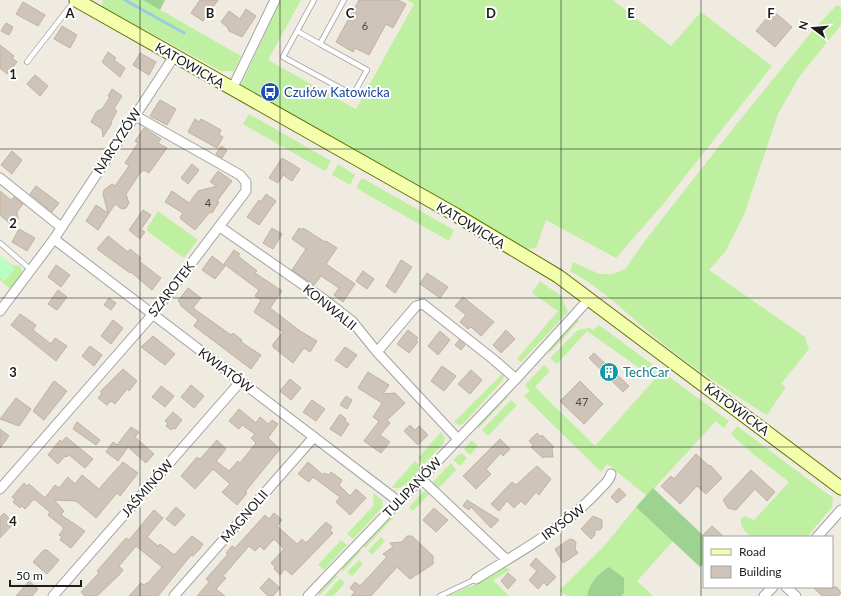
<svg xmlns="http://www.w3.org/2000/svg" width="841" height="596" font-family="Lato,sans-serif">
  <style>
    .grass { fill: #bfefa0 }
    .forest { fill: #9ed290 }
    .park { fill: #b7ffc3 }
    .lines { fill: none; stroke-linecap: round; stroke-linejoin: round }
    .stream { stroke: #9bcbe1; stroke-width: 3 }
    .building { fill: #cfc4b9; stroke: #c1b2a1 }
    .lane-casing { stroke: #a3a3a3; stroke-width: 6 }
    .street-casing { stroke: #a3a3a3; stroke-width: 11 }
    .secondary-casing { stroke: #5e7500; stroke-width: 15 }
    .lane { stroke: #fff; stroke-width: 4.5 }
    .street { stroke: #fff; stroke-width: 9 }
    .secondary { stroke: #f4ffad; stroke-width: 13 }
    .grid { fill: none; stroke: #1c1c1c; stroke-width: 1; stroke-opacity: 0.55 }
    .labels { text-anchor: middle; stroke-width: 4; stroke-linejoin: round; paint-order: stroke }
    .number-label { font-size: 11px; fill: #494643 }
    .street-label { font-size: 13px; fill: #1c1c1c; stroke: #fff }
    .transit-label { font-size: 13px; fill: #164399; stroke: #fff; text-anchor: start }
    .culture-label { font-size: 13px; fill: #0d838f; stroke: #fff; text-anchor: start }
    .grid-label { font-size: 13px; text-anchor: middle; font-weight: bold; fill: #1c1c1c; stroke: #fff; stroke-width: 4; stroke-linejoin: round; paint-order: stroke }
  </style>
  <rect width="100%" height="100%" fill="#efebe0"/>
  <path class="grass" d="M 103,0 L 143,0 L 241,56 L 234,71 L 221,71 L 102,7 Z
    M 281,0 L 301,0 L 268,60 L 356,109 L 414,4 L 407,0 L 613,0 L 671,46 L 701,12 L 772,66 L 664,203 L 616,258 L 546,220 L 536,248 L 527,249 L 240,87 Z
    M 837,5 L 841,7 L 841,25 L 799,77 L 778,114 L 744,215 L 725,252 L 709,270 L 805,337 L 809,349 L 781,384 L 786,387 L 767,415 C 728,391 691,367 656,338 C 627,314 603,289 570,271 L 573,262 L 599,274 L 613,274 L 625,269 L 644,242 L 735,126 L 814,29 Z
    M 249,114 L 331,161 L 325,171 L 243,124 Z
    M 338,164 L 355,175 L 350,185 L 332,175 Z
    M 362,178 L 454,230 L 449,241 L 356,188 Z
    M 158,211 L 198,240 L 184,258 L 146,230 Z
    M 0,255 L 12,265 L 20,266 C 26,274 17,281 12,288 L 9,288 L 0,280 L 0,277 L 4,281 L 15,269 Z
    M 540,281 L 561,296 L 568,312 L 521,362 L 517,359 L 558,311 L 532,293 Z
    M 577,319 L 579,321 L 549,354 L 550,349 Z
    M 599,325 L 729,421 L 724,428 L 716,421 L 647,496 L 607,464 L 601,472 L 524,396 L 530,391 L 525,385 L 544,365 L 550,371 L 535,387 L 595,446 L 655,379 L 587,331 L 557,364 L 550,358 L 578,330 L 590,328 L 593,330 Z
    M 502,374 L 504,377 L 503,380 L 463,424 L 459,425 L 454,422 Z
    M 506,395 L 508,397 L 479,428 L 477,426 Z
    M 511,400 L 517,405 L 488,436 L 482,430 Z
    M 737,426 L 833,498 L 832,507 L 807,537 L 751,537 C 746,532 738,526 742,518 L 744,516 L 754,520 L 789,482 L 753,454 L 731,434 Z
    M 441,432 L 445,438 L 443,444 L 424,464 L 418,458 Z
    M 472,440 L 478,446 L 470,455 L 464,449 Z
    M 461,453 L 467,458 L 460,466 L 453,460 Z
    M 415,461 L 421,467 C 414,475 403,493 392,487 Z
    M 451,463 L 456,470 L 438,489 L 432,483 Z
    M 424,491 L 429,494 L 413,511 L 409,507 Z
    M 373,493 L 382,500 L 383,507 L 353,539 L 347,534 L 374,505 Z
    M 636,507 L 673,541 L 637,581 L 653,596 L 621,596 L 624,592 L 590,586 L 587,596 L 568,596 L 559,591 L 605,545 Z
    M 390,517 L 394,517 L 365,548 L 362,546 Z
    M 381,537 L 385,541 L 372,555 L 368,551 Z
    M 341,540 L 347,545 L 324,570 L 318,565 Z
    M 359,550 L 361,551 L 343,571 L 342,568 Z
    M 359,560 L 363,564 L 352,576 L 347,572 Z
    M 504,566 L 511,570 L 493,580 L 509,596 L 446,596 L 474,585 Z
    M 335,575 L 338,576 L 319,596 L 318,593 Z
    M 340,578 L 345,583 L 333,596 L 324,596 Z"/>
  <path class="forest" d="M 143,0 L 165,0 L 160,10 Z
    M 653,488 L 705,537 L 704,563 L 700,567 L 636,507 Z
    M 609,567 L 624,578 L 624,593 L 621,596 L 587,596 C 590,582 598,574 609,567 Z"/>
  <path class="park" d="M 0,256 L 15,269 L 4,281 L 0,277 Z"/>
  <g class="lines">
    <path class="stream" d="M 125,0 L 184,33"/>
  </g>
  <path class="building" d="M 200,0 L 218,0 L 203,21 L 191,13 Z
    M 359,0 L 398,0 L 406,4 L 393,28 L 386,24 L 369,55 L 355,48 L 353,52 L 336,42 Z
    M 23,2 L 45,15 L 38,26 L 16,14 Z
    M 246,9 L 256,16 L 242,37 L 229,31 L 227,27 L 221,22 L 229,11 L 240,19 Z
    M 773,11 L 792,27 L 775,47 L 756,31 Z
    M 6,23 L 13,27 L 9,35 L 1,31 Z
    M 62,26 L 77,35 L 70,48 L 54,39 Z
    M 0,45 L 14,56 L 12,58 L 17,62 L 7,74 L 0,68 Z
    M 108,52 L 116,58 L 114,60 L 125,68 L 120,77 L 102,62 Z
    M 140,53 L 156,62 L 149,75 L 133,65 Z
    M 35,75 L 48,86 L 40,96 L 27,84 Z
    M 112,89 L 122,96 L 114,109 L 117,111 L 111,122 L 112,123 L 103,137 L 102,129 L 91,122 L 97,111 L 102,109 L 110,97 L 108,96 Z
    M 160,100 L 176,109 L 167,125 L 150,116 Z
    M 195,119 L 199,122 L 201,119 L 221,130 L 219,135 L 223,137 L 217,148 L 188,132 Z
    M 144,128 L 161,139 L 158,143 L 167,148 L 149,173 L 144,170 L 140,173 L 126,194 L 129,203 L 126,208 L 122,209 L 115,204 L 98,230 L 86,221 L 96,205 L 108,213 L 103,194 L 104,190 L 112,184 L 115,186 L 129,166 L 125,163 L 138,143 L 135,141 Z
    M 221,146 L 227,150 L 222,158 L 216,154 Z
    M 12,151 L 22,160 L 12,174 L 1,165 Z
    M 282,158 L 300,169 L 292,181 L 283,175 L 278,183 L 269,178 Z
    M 192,164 L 199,170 L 188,184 L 181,178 Z
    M 218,171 L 232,181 L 217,201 L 219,202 L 212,213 L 210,212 L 195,230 L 181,219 L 180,217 L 183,213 L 165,202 L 172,191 L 189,203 L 198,191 L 217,186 L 210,182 Z
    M 36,186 L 59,203 L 52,212 L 30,194 Z
    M 0,191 L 11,200 L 14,197 L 23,204 L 17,212 L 18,219 L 13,226 L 0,215 Z
    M 266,194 L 276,201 L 259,225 L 247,217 L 259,200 L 261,202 Z
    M 143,210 L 151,215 L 141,229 L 145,232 L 140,239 L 129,230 Z
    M 272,228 L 282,234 L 273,249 L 263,243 Z
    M 299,228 L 302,230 L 303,228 L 325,242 L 326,241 L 337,248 L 326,264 L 355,284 L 343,302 L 334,295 L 339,288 L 321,276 L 314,285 L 292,270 L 306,249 L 292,239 Z
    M 19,229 L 35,238 L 27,251 L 12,242 Z
    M 108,236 L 128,252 L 130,249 L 141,258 L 139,261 L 161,278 L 152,290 L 131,272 L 130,273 L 97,249 Z
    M 234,250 L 240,254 L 238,256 L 257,271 L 255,273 L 282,291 L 270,308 L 300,331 L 317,341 L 310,352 L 304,348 L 293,363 L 273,347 L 273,344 L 283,332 L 254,312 L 261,300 L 255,296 L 259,290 L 224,264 Z
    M 212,256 L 225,266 L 215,279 L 202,270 Z
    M 401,260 L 412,267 L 395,293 L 386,286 Z
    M 56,265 L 70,275 L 61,287 L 48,277 Z
    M 363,271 L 374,279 L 367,289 L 356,281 Z
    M 427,273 L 448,287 L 440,298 L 420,284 Z
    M 188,288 L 201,298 L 193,308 L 231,335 L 233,333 L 242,340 L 241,342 L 261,355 L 251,369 L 194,326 L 198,320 L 180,305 L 181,304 L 178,301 Z
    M 58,290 L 67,297 L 57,310 L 48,304 Z
    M 463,297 L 494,322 L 481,336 L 471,327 L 468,329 L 460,322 L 466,315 L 455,306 Z
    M 109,298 L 116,303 L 111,310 L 104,305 Z
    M 20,314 L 36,325 L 33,330 L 51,344 L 55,338 L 67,346 L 56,361 L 11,325 Z
    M 113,320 L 123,328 L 111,344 L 101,336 Z
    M 408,330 L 418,338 L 416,340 L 418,342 L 409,353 L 397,344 Z
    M 506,330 L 515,339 L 501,353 L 493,345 Z
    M 440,331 L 450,340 L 438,355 L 428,346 Z
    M 153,336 L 175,354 L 165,365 L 141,347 Z
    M 459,340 L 465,345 L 461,350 L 455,345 Z
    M 90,346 L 102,355 L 94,366 L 82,356 Z
    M 345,347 L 357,355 L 347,368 L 335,360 Z
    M 594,353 L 629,386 L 623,392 L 589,358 Z
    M 442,366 L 456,376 L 444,391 L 431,381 Z
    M 123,369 L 137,381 L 129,391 L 127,389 L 115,404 L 111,401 L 107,405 L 98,398 L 102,393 L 100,392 Z
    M 471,370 L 482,380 L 470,394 L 458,384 Z
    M 368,372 L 389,385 L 383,394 L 395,393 L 405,403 L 387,420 L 390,423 L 380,435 L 390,442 L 381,453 L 364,441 L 379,421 L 373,417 L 382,403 L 358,388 Z
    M 290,379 L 301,388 L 291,400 L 280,391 Z
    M 54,381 L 67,391 L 44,420 L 33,411 Z
    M 580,381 L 603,404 L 584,424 L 560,401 Z
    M 191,385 L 204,396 L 194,408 L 181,397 Z
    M 161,386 L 174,396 L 165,407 L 152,397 Z
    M 346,396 L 352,400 L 347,409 L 340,405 Z
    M 16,398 L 31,409 L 19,426 L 0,419 Z
    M 312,400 L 325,409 L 316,421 L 303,412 Z
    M 239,409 L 256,423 L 260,417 L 268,424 L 272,420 L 278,424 L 268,438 L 280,449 L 245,492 L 247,493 L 237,505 L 222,492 L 230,484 L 213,469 L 195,489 L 181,476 L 197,457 L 200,459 L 217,440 L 226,449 L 216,461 L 229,471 L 238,461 L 240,463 L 256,443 L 251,438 L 255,434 L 242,425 L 239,429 L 229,421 Z
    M 173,412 L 182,420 L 175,429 L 173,428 L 171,430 L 166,426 L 168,423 L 165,421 Z
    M 340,414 L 346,419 L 345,421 L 349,424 L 341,436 L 330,429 Z
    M 77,422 L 100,440 L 96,445 L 73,429 Z
    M 410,425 L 415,430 L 419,426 L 428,435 L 418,445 L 404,431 Z
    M 131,427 L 139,432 L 135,437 L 154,454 L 146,463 L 128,447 L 118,461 L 106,452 L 113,442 L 117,445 Z
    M 0,429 L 9,436 L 0,448 Z
    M 537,433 L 541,437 L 542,435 L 554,447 L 552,449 L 553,457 L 545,457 L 543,458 L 531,447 L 533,445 L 529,441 Z
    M 66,437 L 93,459 L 85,468 L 69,455 L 67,457 L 65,456 L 58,464 L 48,455 L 60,440 L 62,442 Z
    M 500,439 L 510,449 L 503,456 L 501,453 L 486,469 L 491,474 L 476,489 L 463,476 Z
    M 696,454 L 709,466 L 710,465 L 722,478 L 706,494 L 697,486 L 680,504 L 661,486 L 671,476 L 674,479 Z
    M 123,462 L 138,473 L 120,496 L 117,493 L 96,518 L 76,501 L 54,500 L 64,511 L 61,515 L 85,531 L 71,548 L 60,540 L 62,537 L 59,535 L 64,528 L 48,515 L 50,512 L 34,499 L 25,509 L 22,506 L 20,508 L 13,502 L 15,500 L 12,497 L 24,483 L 27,486 L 29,484 L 45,498 L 55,485 L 59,488 L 68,477 L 75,484 L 82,475 L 99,489 Z
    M 308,462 L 323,475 L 324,473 L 329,475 L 331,472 L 342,480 L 339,485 L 350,496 L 356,489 L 366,498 L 350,515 L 336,502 L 340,497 L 313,477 L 309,482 L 298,474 Z
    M 537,466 L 551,479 L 539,495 L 536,492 L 525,505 L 521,501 L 514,508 L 507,501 L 499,511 L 491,504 L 512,482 L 516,485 Z
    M 751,470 L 775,492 L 767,501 L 755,489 L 736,510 L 728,508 L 723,500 Z
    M 619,488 L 626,495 L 617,503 L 611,497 Z
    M 467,500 L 470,502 L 499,520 L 491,528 L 471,507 L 469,510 L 463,506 Z
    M 176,507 L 185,515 L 175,526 L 166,519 Z
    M 434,508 L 448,520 L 436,532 L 423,520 Z
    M 154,510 L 163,518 L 147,537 L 158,546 L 160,544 L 174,555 L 192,536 L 203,544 L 199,550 L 193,556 L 191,555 L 158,596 L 129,596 L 141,583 L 144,585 L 146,583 L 147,584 L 162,567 L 136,546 L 119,566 L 123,570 L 118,576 L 97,596 L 85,596 L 81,592 L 99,573 L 97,571 L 126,538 L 129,540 Z
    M 4,513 L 10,519 L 9,520 L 13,524 L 0,538 L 0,517 Z
    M 274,513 L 282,520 L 277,526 L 297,544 L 302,539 L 306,543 L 326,522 L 332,527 L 330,530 L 333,533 L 292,575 L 285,569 L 280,575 L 274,569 L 275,567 L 271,563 L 284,549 L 274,539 L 264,550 L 260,546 L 255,551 L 249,546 L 223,576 L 226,578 L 216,589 L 225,596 L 197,596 L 209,582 L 206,579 L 228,554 L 226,553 L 232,546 L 235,548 L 265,515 L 269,519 Z
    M 593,516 L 602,520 L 602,527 L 600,530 L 595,530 L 595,535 L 591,539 L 581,529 Z
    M 712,526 L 724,537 L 701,537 Z
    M 407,536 L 412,536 L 433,556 L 433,564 L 410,579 L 397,567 L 371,596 L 351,596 L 355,592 L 350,588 L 355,582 L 360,586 L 387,557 L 383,554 L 393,547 L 390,543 L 402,542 Z
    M 570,539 L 574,540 L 576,543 L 575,549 L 578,553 L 563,563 L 555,549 Z
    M 44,550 L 47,550 L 59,560 L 47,574 L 33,562 Z
    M 536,558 L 556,577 L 547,586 L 544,582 L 538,589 L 529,580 L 537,571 L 530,565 Z
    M 508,573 L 516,580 L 508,589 L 501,581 Z
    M 269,578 L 280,588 L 273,596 L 268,596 L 260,588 Z
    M 29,581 L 38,589 L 32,596 L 16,596 Z
    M 813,587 L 837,587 L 841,593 L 838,596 L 822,596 Z"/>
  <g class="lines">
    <g class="lane-casing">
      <path id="lane" d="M 314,0 L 283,57 L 353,95 L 367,70 L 320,44 L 344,0
        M 297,31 L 320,44
        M 27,62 L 75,0
        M 0,243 L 31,270
        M 440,596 L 476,579"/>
    </g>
    <g class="street-casing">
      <path id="street" d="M 232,89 L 275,0
        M 0,178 L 61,227
        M 220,227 L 325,300 L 352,321 L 377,352 L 458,439
        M 54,239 L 398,501
        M 0,311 L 54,239 L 175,55
        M 377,352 L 416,306 L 423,304 L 493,359 L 516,379
        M 420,478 L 507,560
        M 0,489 L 153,314 L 246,191 L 246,182 L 240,175 L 134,115
        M 817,537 L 841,510
        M 476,579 C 519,552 566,527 600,489 C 604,485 610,480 611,474
        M 786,587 L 796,596
        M 53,596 L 241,381
        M 174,596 L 314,437
        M 308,596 L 516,379 L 589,299
        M 764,596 L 773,587"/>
    </g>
    <g class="secondary-casing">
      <path id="secondary" d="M 76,0 L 456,215 L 558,276 L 841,488"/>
    </g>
    <use href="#lane" class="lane"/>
    <use href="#street" class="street"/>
    <use href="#secondary" class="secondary"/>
  </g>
  <path class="grid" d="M 140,0 L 140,596M 280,0 L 280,596M 420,0 L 420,596M 561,0 L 561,596M 701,0 L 701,596M 0,149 L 841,149M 0,298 L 841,298M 0,447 L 841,447"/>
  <defs>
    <g id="bus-disc" transform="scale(1)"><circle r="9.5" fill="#1a4fb4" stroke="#fff"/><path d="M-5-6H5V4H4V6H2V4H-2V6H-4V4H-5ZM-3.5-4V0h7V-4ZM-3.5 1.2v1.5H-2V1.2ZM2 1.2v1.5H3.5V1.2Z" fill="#fff"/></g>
    <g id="building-disc" transform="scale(1)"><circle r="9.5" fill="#0f9aa8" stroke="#fff"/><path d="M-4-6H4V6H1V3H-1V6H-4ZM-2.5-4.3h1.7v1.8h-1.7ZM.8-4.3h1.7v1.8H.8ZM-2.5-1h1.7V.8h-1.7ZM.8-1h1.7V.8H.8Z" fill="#fff"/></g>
  </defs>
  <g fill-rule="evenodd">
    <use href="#bus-disc" x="270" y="92"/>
    <use href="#building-disc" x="609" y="372"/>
  </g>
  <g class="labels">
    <g class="number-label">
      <text x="365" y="30">6</text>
      <text x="208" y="207">4</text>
      <text x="582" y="406">47</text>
    </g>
    <g class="street-label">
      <text transform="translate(190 65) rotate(30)" y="5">KATOWICKA</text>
      <text transform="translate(117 141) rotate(-57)" y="5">NARCYZÓW</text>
      <text transform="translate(471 225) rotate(31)" y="5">KATOWICKA</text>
      <text transform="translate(171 289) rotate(-52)" y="5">SZAROTEK</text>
      <text transform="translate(330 307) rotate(39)" y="5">KONWALII</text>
      <text transform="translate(226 370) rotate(37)" y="5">KWIATÓW</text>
      <text transform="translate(737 409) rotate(37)" y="5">KATOWICKA</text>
      <text transform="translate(412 487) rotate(-46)" y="5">TULIPANÓW</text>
      <text transform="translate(147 488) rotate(-49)" y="5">JAŚMINÓW</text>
      <text transform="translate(244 516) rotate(-49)" y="5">MAGNOLII</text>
      <text transform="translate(563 522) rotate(-37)" y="5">IRYSÓW</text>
    </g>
    <g class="transit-label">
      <text x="284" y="97">Czułów Katowicka</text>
    </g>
    <g class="culture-label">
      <text x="623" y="377">TechCar</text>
    </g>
  </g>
  <g class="grid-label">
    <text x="70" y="18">A</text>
    <text x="210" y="18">B</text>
    <text x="350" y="18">C</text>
    <text x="491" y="18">D</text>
    <text x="631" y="18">E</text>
    <text x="771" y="18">F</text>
    <text x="13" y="79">1</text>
    <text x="13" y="228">2</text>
    <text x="13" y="377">3</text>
    <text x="13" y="526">4</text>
  </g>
  <rect x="703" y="536" width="130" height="52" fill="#ffffff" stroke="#a4a4a4"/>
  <rect x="711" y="549" width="20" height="6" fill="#f4ffad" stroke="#a4a4a4"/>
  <text x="739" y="556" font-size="12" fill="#1c1c1c">Road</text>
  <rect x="711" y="566" width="20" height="12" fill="#cfc4b9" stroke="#a4a4a4"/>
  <text x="739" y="576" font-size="12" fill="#1c1c1c">Building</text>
  <g transform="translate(813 28) rotate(286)" stroke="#ffffff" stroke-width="3" paint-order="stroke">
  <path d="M0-3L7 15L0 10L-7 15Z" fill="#1c1c1c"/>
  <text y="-6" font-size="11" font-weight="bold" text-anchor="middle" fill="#1c1c1c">N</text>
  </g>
  <path d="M10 580v6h71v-6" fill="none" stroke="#1c1c1c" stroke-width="2"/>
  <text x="16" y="580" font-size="12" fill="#1c1c1c" stroke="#ffffff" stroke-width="3" paint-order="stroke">50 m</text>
</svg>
